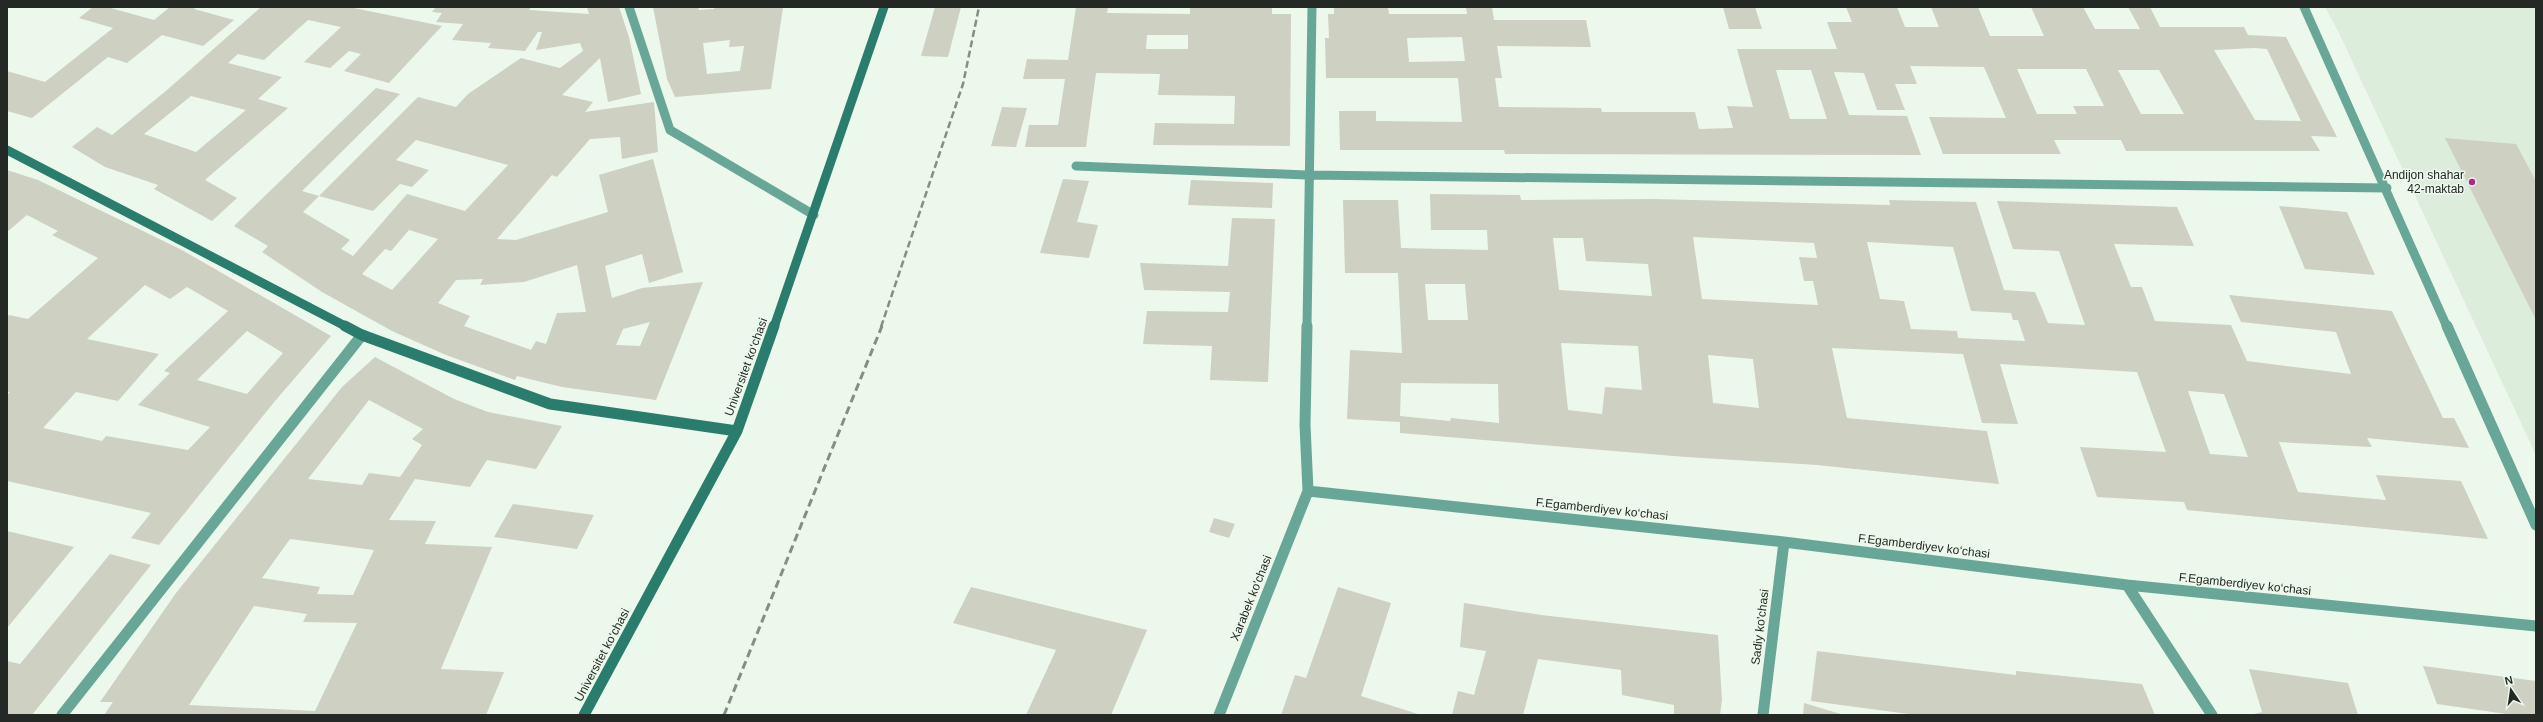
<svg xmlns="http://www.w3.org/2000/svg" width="2543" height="722" font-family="Arial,sans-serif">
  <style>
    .built { fill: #dceddb }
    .building { fill: #ced0c1; fill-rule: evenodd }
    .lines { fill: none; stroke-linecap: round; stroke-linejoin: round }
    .street-far1 { stroke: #68a798; stroke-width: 9 }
    .street { stroke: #68a798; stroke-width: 11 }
    .secondary-far1 { stroke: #2a7d6d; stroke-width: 9 }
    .secondary { stroke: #2a7d6d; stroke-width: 11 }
    .rail-far1 { stroke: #858d85; stroke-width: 2.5; stroke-dasharray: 7 3.5; stroke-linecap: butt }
    .rail { stroke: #858d85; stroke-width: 3; stroke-dasharray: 8 4.5; stroke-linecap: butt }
    .poi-dot { fill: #a72d82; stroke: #ecf8ec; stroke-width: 1.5 }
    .labels { text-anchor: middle; stroke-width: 3; stroke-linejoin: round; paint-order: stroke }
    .poi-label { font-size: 12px; fill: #252925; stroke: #ecf8ec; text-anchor: end }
    .street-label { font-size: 12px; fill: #252925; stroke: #ecf8ec }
  </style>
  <rect width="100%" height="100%" fill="#ecf8ec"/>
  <path class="built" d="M 2325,7 L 2536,7 L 2536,455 L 2339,33 Z"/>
  <path class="building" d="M 93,7 L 107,7 L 154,20 L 170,7 L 196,7 L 194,9 L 234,20 L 203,46 L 162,35 L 127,63 L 108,57 L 32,118 L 7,111 L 7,71 L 45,82 L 113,28 L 79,18 Z
    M 261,7 L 349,7 L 442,26 L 389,83 L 344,71 L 361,54 L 349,51 L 330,68 L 304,62 L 341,27 L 308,20 L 264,60 L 238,54 L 228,63 L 282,77 L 258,99 L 288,108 L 205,180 L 237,198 L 212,221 L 154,189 L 158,185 L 105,167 L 72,147 L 97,127 L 112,135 L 167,90 ZM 191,96 L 246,110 L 196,152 L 144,134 Z
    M 436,7 L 531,7 L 529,10 L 589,14 L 587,7 L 619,7 L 629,37 L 641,94 L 608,102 L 600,58 L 562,95 L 593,102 L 585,112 L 654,102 L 658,152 L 622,159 L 620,137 L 590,139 L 557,177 L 552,175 L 497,239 L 516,240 L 608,212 L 599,175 L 653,159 L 683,272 L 649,283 L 642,254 L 605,266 L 612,298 L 642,288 L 703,282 L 656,400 L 562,387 L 517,376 L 515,380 L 446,355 L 392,331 L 322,292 L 262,252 L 268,246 L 234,226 L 376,88 L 400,94 L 302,191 L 319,196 L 418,97 L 456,107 L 468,94 L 521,58 L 560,68 L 583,51 L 580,43 L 536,50 L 542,32 L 538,32 L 525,51 L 488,48 L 491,43 L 452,40 L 463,24 L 436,22 L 442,13 L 432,12 ZM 416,140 L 508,165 L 465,211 L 407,194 L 353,256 L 341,249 L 350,240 L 303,212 L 319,196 L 373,211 L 400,184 L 412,187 L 429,170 L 396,160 ZM 409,230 L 438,239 L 392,290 L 362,274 L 385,249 L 391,251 ZM 577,265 L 586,312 L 557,313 L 546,344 L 536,341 L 531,350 L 464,326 L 470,316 L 438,303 L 456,280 L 483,279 L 480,285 L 524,282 ZM 650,322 L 640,346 L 616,345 L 623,329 Z
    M 653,7 L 698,7 L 699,10 L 714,9 L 714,7 L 783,7 L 771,89 L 675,97 L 667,79 ZM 730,40 L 729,47 L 744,46 L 740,71 L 707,74 L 703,43 Z
    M 935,7 L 961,7 L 948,57 L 921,56 Z
    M 1076,7 L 1108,7 L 1107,13 L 1190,14 L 1190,7 L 1272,7 L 1272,14 L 1291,14 L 1290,146 L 1153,145 L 1155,123 L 1234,124 L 1235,96 L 1158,95 L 1160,74 L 1096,73 L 1086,147 L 1025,147 L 1029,125 L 1058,125 L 1065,79 L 1023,79 L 1027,59 L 1068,60 ZM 1147,35 L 1188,35 L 1188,49 L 1146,49 Z
    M 1334,7 L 1388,7 L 1389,14 L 1467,14 L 1466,7 L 1492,7 L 1494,20 L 1586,20 L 1591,47 L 1497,46 L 1502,78 L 1495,78 L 1499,107 L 1601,108 L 1602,112 L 1695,112 L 1699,129 L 1733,128 L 1727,106 L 1753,107 L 1737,49 L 1837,49 L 1827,22 L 1852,22 L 1846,7 L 1897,7 L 1905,27 L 1939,27 L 1931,7 L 1978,7 L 1990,36 L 2044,36 L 2031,7 L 2083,7 L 2095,29 L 2140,29 L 2128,7 L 2150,7 L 2160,27 L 2244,27 L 2248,35 L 2286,37 L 2337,137 L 2311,136 L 2320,151 L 2126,151 L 2121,140 L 2054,140 L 2061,154 L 1943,154 L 1929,117 L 2006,118 L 1984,67 L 1910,66 L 1917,84 L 1895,84 L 1905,110 L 1877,110 L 1864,73 L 1834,72 L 1849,115 L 1907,116 L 1921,155 L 1505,154 L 1504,150 L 1340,150 L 1339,111 L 1376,111 L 1376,121 L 1462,122 L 1458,78 L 1326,78 L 1325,38 L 1329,38 L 1328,14 L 1334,14 ZM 1462,37 L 1465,61 L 1409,62 L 1407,38 ZM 2254,48 L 2267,49 L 2301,121 L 2255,120 L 2214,50 ZM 2017,69 L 2086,69 L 2104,106 L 2073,106 L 2077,114 L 2037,114 ZM 1776,70 L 1811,70 L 1827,119 L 1790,119 ZM 2118,70 L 2159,70 L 2184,114 L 2141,114 Z
    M 1723,7 L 1755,7 L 1762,29 L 1729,29 Z
    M 1002,107 L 1027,108 L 1016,147 L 991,146 Z
    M 2445,138 L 2516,144 L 2536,181 L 2536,320 Z
    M 7,170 L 38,180 L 182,250 L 331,336 L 275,401 L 159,545 L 131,538 L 151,513 L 7,481 L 7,395 L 10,392 L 7,392 L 7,317 L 9,315 L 28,319 L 98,258 L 52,235 L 58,231 L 27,215 L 7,232 ZM 145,285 L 170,299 L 187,287 L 228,311 L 164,371 L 170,373 L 138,405 L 210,427 L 188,450 L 106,436 L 102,441 L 43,428 L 76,392 L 118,401 L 159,354 L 87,339 ZM 247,331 L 283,353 L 247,394 L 197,380 Z
    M 1063,179 L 1089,181 L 1077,222 L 1098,225 L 1089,258 L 1040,253 Z
    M 1191,180 L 1273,183 L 1272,208 L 1188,205 Z
    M 1430,194 L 1520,195 L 1521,200 L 1654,199 L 1890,205 L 1889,200 L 1976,202 L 2004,290 L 2035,292 L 2048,323 L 2085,325 L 2059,251 L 2013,249 L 1997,201 L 2177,207 L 2194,246 L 2114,244 L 2131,287 L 2142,287 L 2155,321 L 2231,325 L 2247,361 L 2351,374 L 2336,332 L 2241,322 L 2229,295 L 2392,311 L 2443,418 L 2454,418 L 2469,448 L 2367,438 L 2372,447 L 2279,442 L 2298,492 L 2386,500 L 2376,475 L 2461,481 L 2488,539 L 2187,510 L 2184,502 L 2097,497 L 2080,447 L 2166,452 L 2137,372 L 2000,364 L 2018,424 L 1982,423 L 1963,354 L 1832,348 L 1847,418 L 1987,431 L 1999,484 L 1817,465 L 1686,457 L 1400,433 L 1400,422 L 1347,419 L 1350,350 L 1402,353 L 1398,273 L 1345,273 L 1343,200 L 1398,200 L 1401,248 L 1488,250 L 1487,230 L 1431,230 ZM 1693,237 L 1814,243 L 1817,258 L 1799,257 L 1804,281 L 1813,281 L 1818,305 L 1702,299 ZM 1553,238 L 1583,238 L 1586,261 L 1648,264 L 1652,296 L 1559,290 ZM 1867,242 L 1953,247 L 1971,311 L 2011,313 L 2013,320 L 2018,320 L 2025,341 L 1958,338 L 1957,331 L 1911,329 L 1904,301 L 1880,299 ZM 1425,284 L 1465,284 L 1468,320 L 1428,320 ZM 1561,343 L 1638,346 L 1642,390 L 1605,387 L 1602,414 L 1568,410 ZM 1708,355 L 1753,359 L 1759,408 L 1713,403 ZM 1401,383 L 1498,384 L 1499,423 L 1451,418 L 1450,421 L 1400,416 ZM 2188,391 L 2224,394 L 2248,457 L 2210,454 Z
    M 2279,206 L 2347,212 L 2375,275 L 2305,269 Z
    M 1232,218 L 1275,219 L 1268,382 L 1210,380 L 1212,346 L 1143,344 L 1147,311 L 1228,312 L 1230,292 L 1144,290 L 1140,263 L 1228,266 Z
    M 375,357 L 454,399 L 488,412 L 562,426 L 536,469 L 487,460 L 470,487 L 415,479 L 389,520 L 436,521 L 425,544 L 492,547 L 441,669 L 504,672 L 486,715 L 104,715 L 113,702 L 100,702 L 176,593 L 342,387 ZM 369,400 L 423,429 L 412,439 L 422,445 L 400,477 L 369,473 L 362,485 L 308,479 ZM 290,539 L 374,550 L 353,595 L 317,594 L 320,587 L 262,578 ZM 254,606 L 307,614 L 303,622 L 357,623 L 315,711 L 189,705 Z
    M 513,504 L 594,515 L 577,549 L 494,537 Z
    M 1214,518 L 1235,524 L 1229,538 L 1209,532 Z
    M 7,531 L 74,547 L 7,628 Z
    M 110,554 L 151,565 L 32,715 L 7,715 L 7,661 L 20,664 Z
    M 971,587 L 1147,630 L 1111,715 L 1026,715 L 1056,650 L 953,623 Z
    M 1338,587 L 1391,603 L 1361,696 L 1421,715 L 1281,715 L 1295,675 L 1306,678 Z
    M 1464,603 L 1541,615 L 1718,635 L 1722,700 L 1720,715 L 1674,715 L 1674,705 L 1622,695 L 1621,670 L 1538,659 L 1523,715 L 1452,715 L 1458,691 L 1474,695 L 1486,651 L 1460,647 Z
    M 1817,651 L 2016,675 L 2016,671 L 2142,684 L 2155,715 L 1916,715 L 1811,701 Z
    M 2423,666 L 2536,681 L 2536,715 L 2513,715 L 2437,704 Z
    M 2249,669 L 2348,683 L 2358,715 L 2250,715 L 2262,712 Z
    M 1804,703 L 1844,715 L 1803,715 Z"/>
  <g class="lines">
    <path class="street-far1" d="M 629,7 L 670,130 L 814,215
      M 2304,7 L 2447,327
      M 1076,166 L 1307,175 L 2387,188
      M 1307,327 L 1312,7"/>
    <path class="street" d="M 2447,326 L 2536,525
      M 1308,491 L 1784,542 L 2127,585 L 2536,626
      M 2127,585 L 2212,715
      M 62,715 L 362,335
      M 1219,715 L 1308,491 L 1305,425 L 1307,326
      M 1763,715 L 1784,542"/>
    <path class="secondary-far1" d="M 7,150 L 347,327
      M 774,327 L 884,7"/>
    <path class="secondary" d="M 345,326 L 362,335 L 550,404 L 737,431
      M 584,715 L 737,431 L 774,326"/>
    <path class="rail-far1" d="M 881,327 L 963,84 L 979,7"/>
    <path class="rail" d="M 724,715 L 882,326"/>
  </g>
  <circle class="poi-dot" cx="2472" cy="182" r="4"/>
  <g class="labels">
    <g class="poi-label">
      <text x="2464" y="179">Andijon shahar<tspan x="2464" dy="14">42-maktab</tspan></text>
    </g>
    <g class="street-label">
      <text transform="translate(746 367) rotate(-70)" y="4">Universitet kо‘chasi</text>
      <text transform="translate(1602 509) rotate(6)" y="4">F.Egamberdiyev kо‘chasi</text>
      <text transform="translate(1924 546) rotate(7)" y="4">F.Egamberdiyev kо‘chasi</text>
      <text transform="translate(2245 584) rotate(6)" y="4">F.Egamberdiyev kо‘chasi</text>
      <text transform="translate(1251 598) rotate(-68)" y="4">Xarabek ko'chasi</text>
      <text transform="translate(1760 627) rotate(-83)" y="4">Sadiy ko'chasi</text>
      <text transform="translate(602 655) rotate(-62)" y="4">Universitet kо‘chasi</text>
    </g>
  </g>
  <rect width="2543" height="722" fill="none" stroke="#252925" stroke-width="16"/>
  <g transform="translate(2511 690) rotate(347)" stroke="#ecf8ec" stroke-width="3" paint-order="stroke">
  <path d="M0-3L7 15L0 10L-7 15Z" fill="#252925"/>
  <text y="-6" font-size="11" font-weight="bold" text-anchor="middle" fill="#252925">N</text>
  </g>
</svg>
